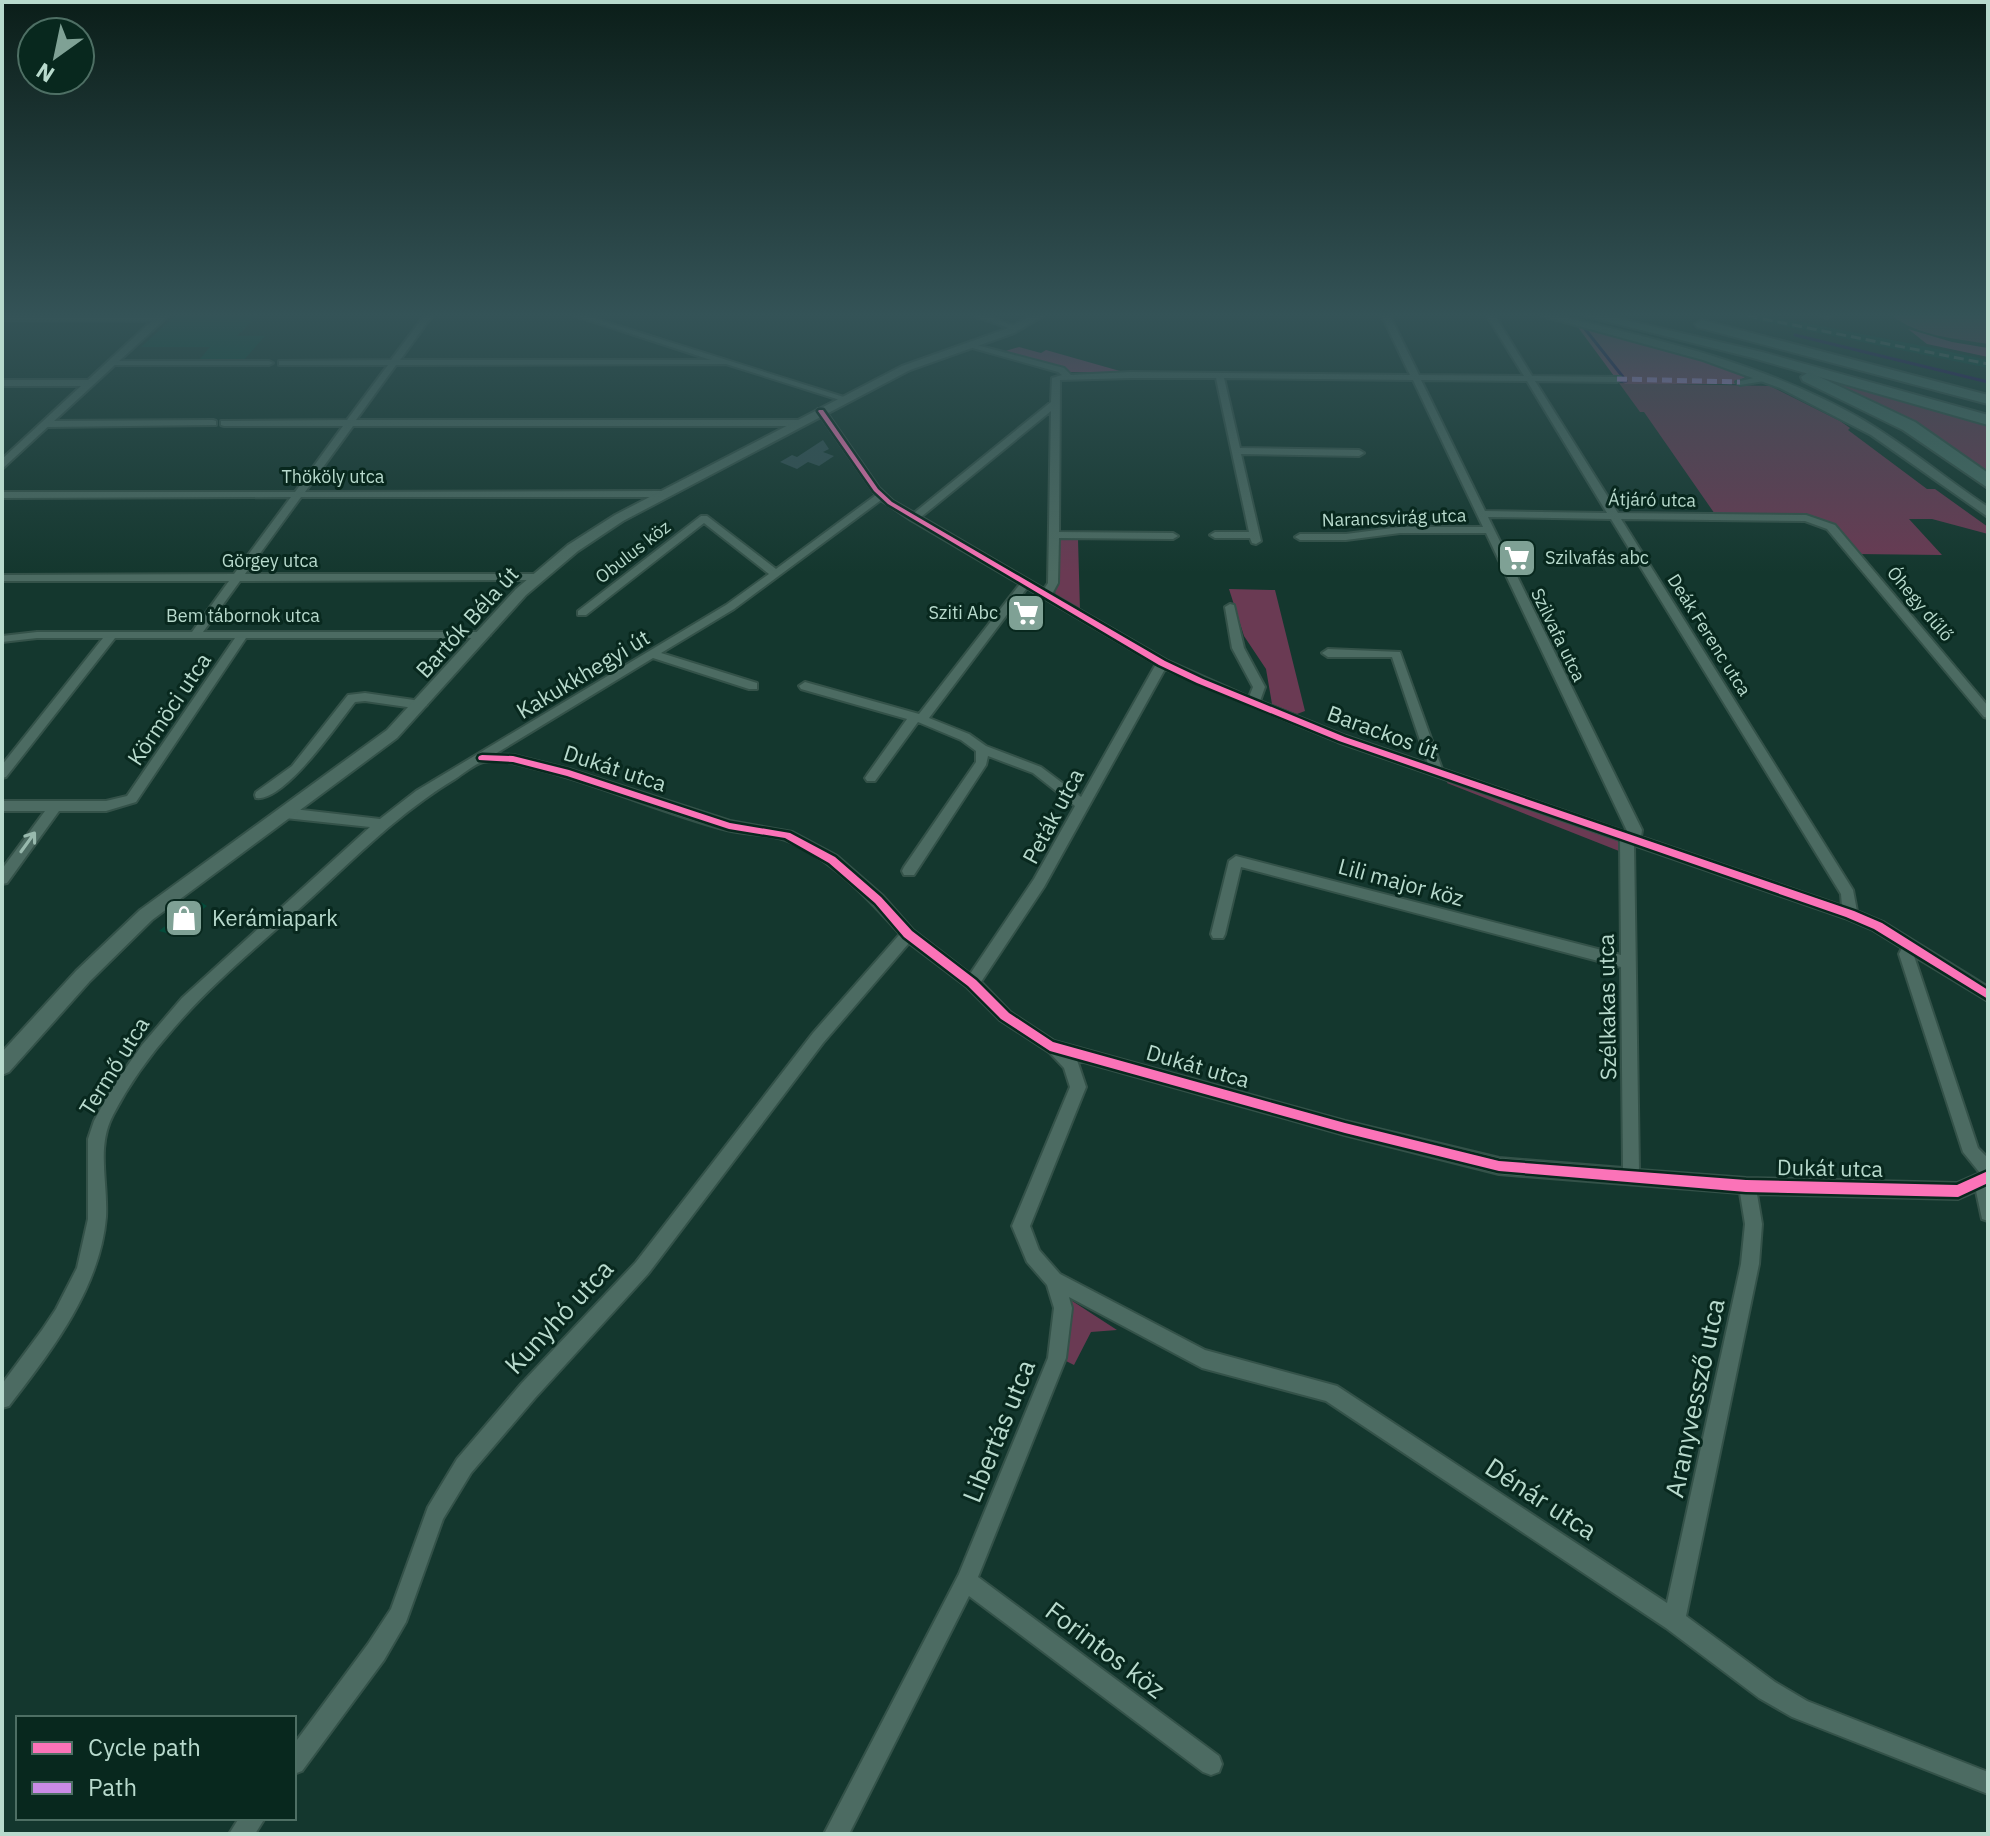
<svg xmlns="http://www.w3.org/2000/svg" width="1990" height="1836" font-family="'IBM Plex Sans',sans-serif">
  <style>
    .built { fill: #044b3a }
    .green { fill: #6a3a53 }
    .forest { fill: #8f3f6b }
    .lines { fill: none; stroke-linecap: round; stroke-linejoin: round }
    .stream { stroke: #280a5e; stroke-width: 3 }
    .building { fill: #325052 }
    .minor-casing { stroke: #345249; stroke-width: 4 }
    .tertiary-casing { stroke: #345249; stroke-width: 4 }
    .trunk-casing { stroke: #345249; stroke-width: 4 }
    .motorway-casing { stroke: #345249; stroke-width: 4 }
    .minor { fill: #4c6b62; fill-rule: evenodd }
    .tertiary { fill: #4c6b62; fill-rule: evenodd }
    .trunk { fill: #4a7066; fill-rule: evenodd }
    .motorway { fill: #476e64; fill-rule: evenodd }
    .rail { stroke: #567169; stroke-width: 3; stroke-dasharray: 10 5; stroke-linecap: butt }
    .quiet { stroke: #ca8be6; stroke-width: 5; stroke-dasharray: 10 5; stroke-linecap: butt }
    .cycleway-casing { stroke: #08281e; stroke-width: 5 }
    .cycleway { fill: #fb73b8; fill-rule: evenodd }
    .oneway { stroke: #98b9ad }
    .labels { text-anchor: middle; stroke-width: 6; stroke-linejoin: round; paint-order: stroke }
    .far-street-label { font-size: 18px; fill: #b8dacd; stroke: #08281e }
    .far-poi-label { font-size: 18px; fill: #b8dacd; stroke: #08281e; text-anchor: start }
    .street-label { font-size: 22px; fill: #b8dacd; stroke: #08281e }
    .poi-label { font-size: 22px; fill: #b8dacd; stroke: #08281e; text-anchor: start }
    .near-street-label { font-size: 26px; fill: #b8dacd; stroke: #08281e }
  </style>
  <rect width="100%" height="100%" fill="#14372e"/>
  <path class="built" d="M 175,316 L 257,316 L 237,336 L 265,336 L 243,361 L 199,360 L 210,347 L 141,347 Z
    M 1735,316 L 1771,316 L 1928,347 L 1988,360 L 1988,368 Z
    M 197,900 L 207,906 L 190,919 L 192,921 L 177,936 L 159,931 Z"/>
  <path class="green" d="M 1893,316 L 1988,316 L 1988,344 C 1959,339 1916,336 1893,316 Z
    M 1817,376 L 1852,383 L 1988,423 L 1988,474 L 1902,415 Z
    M 1619,383 L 1770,386 L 1840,421 L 1850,428 L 1848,430 L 1927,489 L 1935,489 L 1988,527 L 1988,534 L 1932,519 L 1909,519 L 1942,555 L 1857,554 L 1825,520 L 1809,517 L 1717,517 L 1644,412 L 1640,412 Z
    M 1057,538 L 1078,539 L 1080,611 L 1055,596 Z
    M 1229,589 L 1275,590 L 1305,711 L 1297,714 L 1272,704 L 1266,669 L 1244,636 Z
    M 1448,781 L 1618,841 L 1619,851 L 1447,783 Z
    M 1063,1295 L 1117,1330 L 1091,1332 L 1074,1365 L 1062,1359 Z"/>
  <path class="forest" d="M 1577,326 L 1670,348 L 1749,375 L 1742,379 L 1749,384 L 1625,384 L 1614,376 Z
    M 1908,329 L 1952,342 L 1988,348 L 1988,357 L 1927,344 Z
    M 1019,347 L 1041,353 L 1046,350 L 1127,373 L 1068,372 L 1002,352 Z"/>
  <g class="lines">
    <path class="stream" d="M 1585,329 L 1623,377
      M 1795,335 L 1988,382
      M 1616,381 L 1626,381"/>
  </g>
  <path class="building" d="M 823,440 L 829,449 L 823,452 L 834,456 L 819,466 L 808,462 L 797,469 L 780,462 L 792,455 L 797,457 Z"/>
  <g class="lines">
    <g class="minor-casing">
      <path id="minor" d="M 2,316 L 160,317 L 164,319 L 160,321 L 2,320 Z
        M 424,316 L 432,316 L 400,360 L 711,360 L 576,316 L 587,316 L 850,399 L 843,401 L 726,364 L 396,365 L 356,420 L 800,420 L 804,423 L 800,426 L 353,426 L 305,492 L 663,491 L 668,494 L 663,497 L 301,497 L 245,574 L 538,574 L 543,577 L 538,580 L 240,581 L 203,632 L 484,632 L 490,635 L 484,638 L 246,638 L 136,802 L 106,811 L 59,811 L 7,883 L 2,884 L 2,869 L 45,811 L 2,811 L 2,801 L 106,801 L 127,796 L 235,638 L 115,638 L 6,777 L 2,778 L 2,765 L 103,638 L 37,638 L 2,642 L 2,636 L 37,632 L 192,632 L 229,581 L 2,581 L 2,575 L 234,574 L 291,497 L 2,498 L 2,492 L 295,492 L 343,426 L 224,426 L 221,425 L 221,421 L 347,420 L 388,365 L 279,365 L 279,361 L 391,360 Z
        M 975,316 L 986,316 L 1021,328 L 1014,330 Z
        M 1382,316 L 1390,316 L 1419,375 L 1524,376 L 1487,316 L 1495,316 L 1532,376 L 1620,377 L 1621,379 L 1617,382 L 1535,381 L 1618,513 L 1806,515 L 1835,525 L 1988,706 L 1988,718 L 1984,717 L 1827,529 L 1805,521 L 1621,519 L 1853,890 L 1857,911 L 1883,922 L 1988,987 L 1988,1001 L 1914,956 L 1978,1148 L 1988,1158 L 1988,1221 L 1982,1219 L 1976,1191 L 1958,1199 L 1757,1194 L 1762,1224 L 1759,1264 L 1686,1616 L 1775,1682 L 1807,1701 L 1988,1772 L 1988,1794 L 1792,1717 L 1759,1698 L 1666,1628 L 1326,1401 L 1202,1368 L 1069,1297 L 1072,1308 L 1066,1358 L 978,1577 L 1219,1756 L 1222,1764 L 1219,1772 L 1211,1775 L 1203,1772 L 969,1596 L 849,1834 L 824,1834 L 959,1574 L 1048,1358 L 1054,1308 L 1047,1285 L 1027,1262 L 1012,1226 L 1070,1087 L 1064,1068 L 1049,1052 L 1000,1020 L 967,987 L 909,943 L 823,1043 L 648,1274 L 535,1398 L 471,1473 L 443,1519 L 406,1622 L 384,1660 L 302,1771 L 294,1774 L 294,1744 L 368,1644 L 391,1609 L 428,1507 L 457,1459 L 521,1384 L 636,1262 L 813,1033 L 900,934 C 870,900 828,856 785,840 C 767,833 745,835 727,830 C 664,814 604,786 541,770 C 523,766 501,758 483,762 C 474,764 463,774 455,779 C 400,812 357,856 310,899 C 263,942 214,981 173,1029 C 150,1055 129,1084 113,1115 C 96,1147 108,1182 106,1217 C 100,1289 51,1351 9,1406 L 2,1408 L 2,1384 L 42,1330 L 56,1309 L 77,1268 L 88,1219 L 88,1139 L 94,1121 L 111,1089 L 142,1045 L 182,998 L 370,827 L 285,818 L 279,813 L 280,810 L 285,808 L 380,819 L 416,791 L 726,605 L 769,574 L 704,523 L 586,615 L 578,615 L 578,611 L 701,516 L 707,516 L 776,569 L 876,495 L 817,411 L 818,409 L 824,409 L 879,488 L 893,501 L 914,513 L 1051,402 L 1052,378 L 1062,375 L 1058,372 L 969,347 L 969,343 L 1064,368 L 1071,375 L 1131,372 L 1410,375 ZM 1131,378 L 1216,378 L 1249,532 L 1215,532 L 1210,535 L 1215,538 L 1250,538 L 1252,543 L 1256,544 L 1261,541 L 1241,454 L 1359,456 L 1364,453 L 1359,450 L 1240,448 L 1224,378 L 1413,380 L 1483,527 L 1400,527 L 1346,534 L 1300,534 L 1295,537 L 1300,540 L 1346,540 L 1400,533 L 1486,533 L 1628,833 L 1442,769 L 1400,652 L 1328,649 L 1322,653 L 1328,657 L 1392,657 L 1428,764 L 1346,736 L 1260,701 L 1265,687 L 1244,648 L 1234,605 L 1230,604 L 1225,607 L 1232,648 L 1253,687 L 1249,697 L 1166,660 L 1052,594 L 1058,583 L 1059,538 L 1173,539 L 1178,536 L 1173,533 L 1059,532 L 1060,380 ZM 1421,380 L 1527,381 L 1607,513 L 1485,511 ZM 1051,411 L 1048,583 L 1044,589 L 921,517 ZM 881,500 L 911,520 L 1020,584 L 919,714 L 805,682 L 799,686 L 801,689 L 907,719 L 867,775 L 865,778 L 867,781 L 875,781 L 918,722 L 961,740 L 976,751 L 976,762 L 904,867 L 902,871 L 904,875 L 914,875 L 986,765 L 988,756 L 1033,773 L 1075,806 L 1034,879 L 970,974 L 913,930 L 883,896 L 837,856 L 792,832 L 730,821 L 569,769 L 513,755 L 495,754 L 653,658 L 749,689 L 757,689 L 757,683 L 661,653 L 734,609 ZM 1488,517 L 1611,519 L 1841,894 L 1842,906 L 1641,837 L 1642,830 ZM 1027,588 L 1156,664 L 1081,797 L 1041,767 L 986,746 L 969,734 L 929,718 ZM 1165,669 L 1338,742 L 1620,840 L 1621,955 L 1236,856 L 1229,861 L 1211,934 L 1213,938 L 1223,938 L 1225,934 L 1241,867 L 1621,967 L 1623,1168 L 1499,1158 L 1345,1121 L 1054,1041 L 1010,1012 L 981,982 L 1044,887 ZM 1634,845 L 1845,918 L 1873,930 L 1902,948 L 1899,954 L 1963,1152 L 1980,1173 L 1957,1183 L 1746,1178 L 1639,1170 ZM 1077,1060 L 1345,1135 L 1499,1174 L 1740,1193 L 1745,1224 L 1741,1264 L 1667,1603 L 1337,1386 L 1205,1350 L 1060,1274 L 1039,1250 L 1030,1226 L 1086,1087 Z
        M 1822,316 L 1831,316 L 1827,318 Z
        M 109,361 L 269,361 L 273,363 L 269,365 L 109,365 Z
        M 1767,375 L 1771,378 L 1770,380 L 1740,385 L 1736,382 Z
        M 213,420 L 216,421 L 216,425 L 46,427 L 42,424 L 46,421 Z
        M 365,693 L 421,701 L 427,705 L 421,709 L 365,701 L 355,702 C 338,723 285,802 256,798 L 255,795 L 256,792 L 292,766 L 348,695 Z
        M 239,1818 L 265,1818 L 255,1834 L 229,1834 Z"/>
    </g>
    <g class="tertiary-casing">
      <path id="tertiary" d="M 157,316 L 168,316 L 2,469 L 2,459 L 81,386 L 2,386 L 2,380 L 88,380 Z
        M 1031,316 L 1043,316 L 1014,333 L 910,370 L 623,521 L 578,551 L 526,595 L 397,738 L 152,920 L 90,981 L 9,1072 L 2,1075 L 2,1052 L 76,971 L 140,910 L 387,730 L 516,589 L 568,545 L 615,515 L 902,366 L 1006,329 Z
        M 1542,316 L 1559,316 C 1663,340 1770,366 1863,420 C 1907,446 1946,479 1988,507 L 1988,517 L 1871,435 L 1780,388 L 1703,360 Z"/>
    </g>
    <g class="trunk-casing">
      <path id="trunk" d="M 1585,316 L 1608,316 L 1762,352 L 1988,415 L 1988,425 L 1753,358 Z
        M 1702,320 L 1988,395 L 1988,404 L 1697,327 L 1695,324 Z"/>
    </g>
    <g class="motorway-casing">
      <path id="motorway" d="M 1809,372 L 1915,422 L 1988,473 L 1988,488 L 1903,430 L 1803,381 L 1801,377 Z"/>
    </g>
    <use href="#minor" class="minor"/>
    <use href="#tertiary" class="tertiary"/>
    <use href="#trunk" class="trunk"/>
    <use href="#motorway" class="motorway"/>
    <path class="rail" d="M 1748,316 L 1988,364"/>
    <path class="quiet" d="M 1617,379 L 1740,382"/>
    <g class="cycleway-casing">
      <path id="cycleway" d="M 819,410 L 823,410 L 878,489 L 892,502 L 1165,661 L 1203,679 L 1345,737 L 1854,911 L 1882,923 L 1988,990 L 1988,999 L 1874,929 L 1846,917 L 1339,741 L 1197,683 L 1159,665 L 888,504 L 874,491 L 818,411 Z
        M 482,755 L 513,756 L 569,770 L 730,823 L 790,833 L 835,857 L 881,897 L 912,931 L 976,980 L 1009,1013 L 1053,1042 L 1345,1123 L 1499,1161 L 1746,1180 L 1957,1185 L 1988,1171 L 1988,1183 L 1958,1197 L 1746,1192 L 1499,1171 L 1345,1133 L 1050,1051 L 1001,1019 L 968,986 L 904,937 L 875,903 L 829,863 L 785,838 L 729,829 L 567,776 L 513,762 L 479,760 L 478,758 L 479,756 Z"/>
    </g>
    <use href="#cycleway" class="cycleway"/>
  </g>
  <defs><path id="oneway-shaft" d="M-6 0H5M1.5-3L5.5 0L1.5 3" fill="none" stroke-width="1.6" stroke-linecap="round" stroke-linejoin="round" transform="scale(2)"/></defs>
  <use class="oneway" href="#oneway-shaft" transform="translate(28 842) rotate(-54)"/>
  <linearGradient id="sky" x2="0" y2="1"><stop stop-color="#0b1e19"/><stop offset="0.55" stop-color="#345357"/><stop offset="1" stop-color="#345357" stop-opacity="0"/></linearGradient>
  <rect width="1990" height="573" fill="url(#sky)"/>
  <defs>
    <g id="supermarket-square" transform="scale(2)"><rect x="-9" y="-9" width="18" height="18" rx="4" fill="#7fa195" stroke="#08281e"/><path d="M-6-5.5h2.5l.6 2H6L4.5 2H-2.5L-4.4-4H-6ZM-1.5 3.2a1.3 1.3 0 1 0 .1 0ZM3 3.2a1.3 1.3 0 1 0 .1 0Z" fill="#fff"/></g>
    <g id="shop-square" transform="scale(2)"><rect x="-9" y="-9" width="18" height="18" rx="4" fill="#7fa195" stroke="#08281e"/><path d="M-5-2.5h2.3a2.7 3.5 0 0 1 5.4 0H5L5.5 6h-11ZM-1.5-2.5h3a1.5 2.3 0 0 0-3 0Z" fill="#fff"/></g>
  </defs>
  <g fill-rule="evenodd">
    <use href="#supermarket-square" x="1517" y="558"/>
    <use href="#supermarket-square" x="1026" y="613"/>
    <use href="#shop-square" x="184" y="918"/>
  </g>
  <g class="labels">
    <g class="far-street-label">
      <text x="333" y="483">Thököly utca</text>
      <text transform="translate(1652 500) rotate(1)" y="6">Átjáró utca</text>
      <text transform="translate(1394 518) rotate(-2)" y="6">Narancsvirág utca</text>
      <text transform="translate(633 552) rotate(-38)" y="6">Obulus köz</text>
      <text x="270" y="567">Görgey utca</text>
      <text transform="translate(1920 604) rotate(50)" y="6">Óhegy dűlő</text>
      <text x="243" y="622">Bem tábornok utca</text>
      <text transform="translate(1558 635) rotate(64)" y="6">Szilvafa utca</text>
      <text transform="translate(1709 635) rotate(58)" y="6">Deák Ferenc utca</text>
    </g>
    <g class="far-poi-label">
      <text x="1545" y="564">Szilvafás abc</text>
      <text x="998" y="619" text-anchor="end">Sziti Abc</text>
    </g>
    <g class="street-label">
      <text transform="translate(467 622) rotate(-48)" y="8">Bartók Béla út</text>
      <text transform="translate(583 674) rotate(-31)" y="8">Kakukkhegyi út</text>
      <text transform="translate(169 709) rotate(-56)" y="8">Körmöci utca</text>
      <text transform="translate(1383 732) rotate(20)" y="8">Barackos út</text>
      <text transform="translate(615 768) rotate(18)" y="8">Dukát utca</text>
      <text transform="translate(1053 816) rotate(-62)" y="8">Peták utca</text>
      <text transform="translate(1401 882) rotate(15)" y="8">Lili major köz</text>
      <text transform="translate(1607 1007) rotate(-91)" y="8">Szélkakas utca</text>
      <text transform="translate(114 1066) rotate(-58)" y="8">Termő utca</text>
      <text transform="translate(1198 1066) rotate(16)" y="8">Dukát utca</text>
      <text transform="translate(1830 1168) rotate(1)" y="8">Dukát utca</text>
    </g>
    <g class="poi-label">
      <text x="212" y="926">Kerámiapark</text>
    </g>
    <g class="near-street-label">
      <text transform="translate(559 1317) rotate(-47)" y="9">Kunyhó utca</text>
      <text transform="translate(1695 1398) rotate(-78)" y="9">Aranyvessző utca</text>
      <text transform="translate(999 1431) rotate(-68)" y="9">Libertás utca</text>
      <text transform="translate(1541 1499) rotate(33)" y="9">Dénár utca</text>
      <text transform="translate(1105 1650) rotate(37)" y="9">Forintos köz</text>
    </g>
  </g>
  <rect width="1990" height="1836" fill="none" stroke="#b8dacd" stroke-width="8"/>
  <rect x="16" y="1716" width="280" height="104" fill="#08281e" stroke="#4e6f64" stroke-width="2"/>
  <rect x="32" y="1742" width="40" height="12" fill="#fb73b8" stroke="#4e6f64" stroke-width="2"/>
  <text x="88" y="1756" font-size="24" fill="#b8dacd">Cycle path</text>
  <rect x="32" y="1782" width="40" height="12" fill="#ca8be6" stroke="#4e6f64" stroke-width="2"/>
  <text x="88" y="1796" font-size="24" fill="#b8dacd">Path</text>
  <g transform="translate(56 56) rotate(213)"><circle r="38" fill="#08281e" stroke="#4e6f64" stroke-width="2"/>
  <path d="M0-6L14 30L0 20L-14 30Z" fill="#7fa195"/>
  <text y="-12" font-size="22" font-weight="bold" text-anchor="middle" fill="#b8dacd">N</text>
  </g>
</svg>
